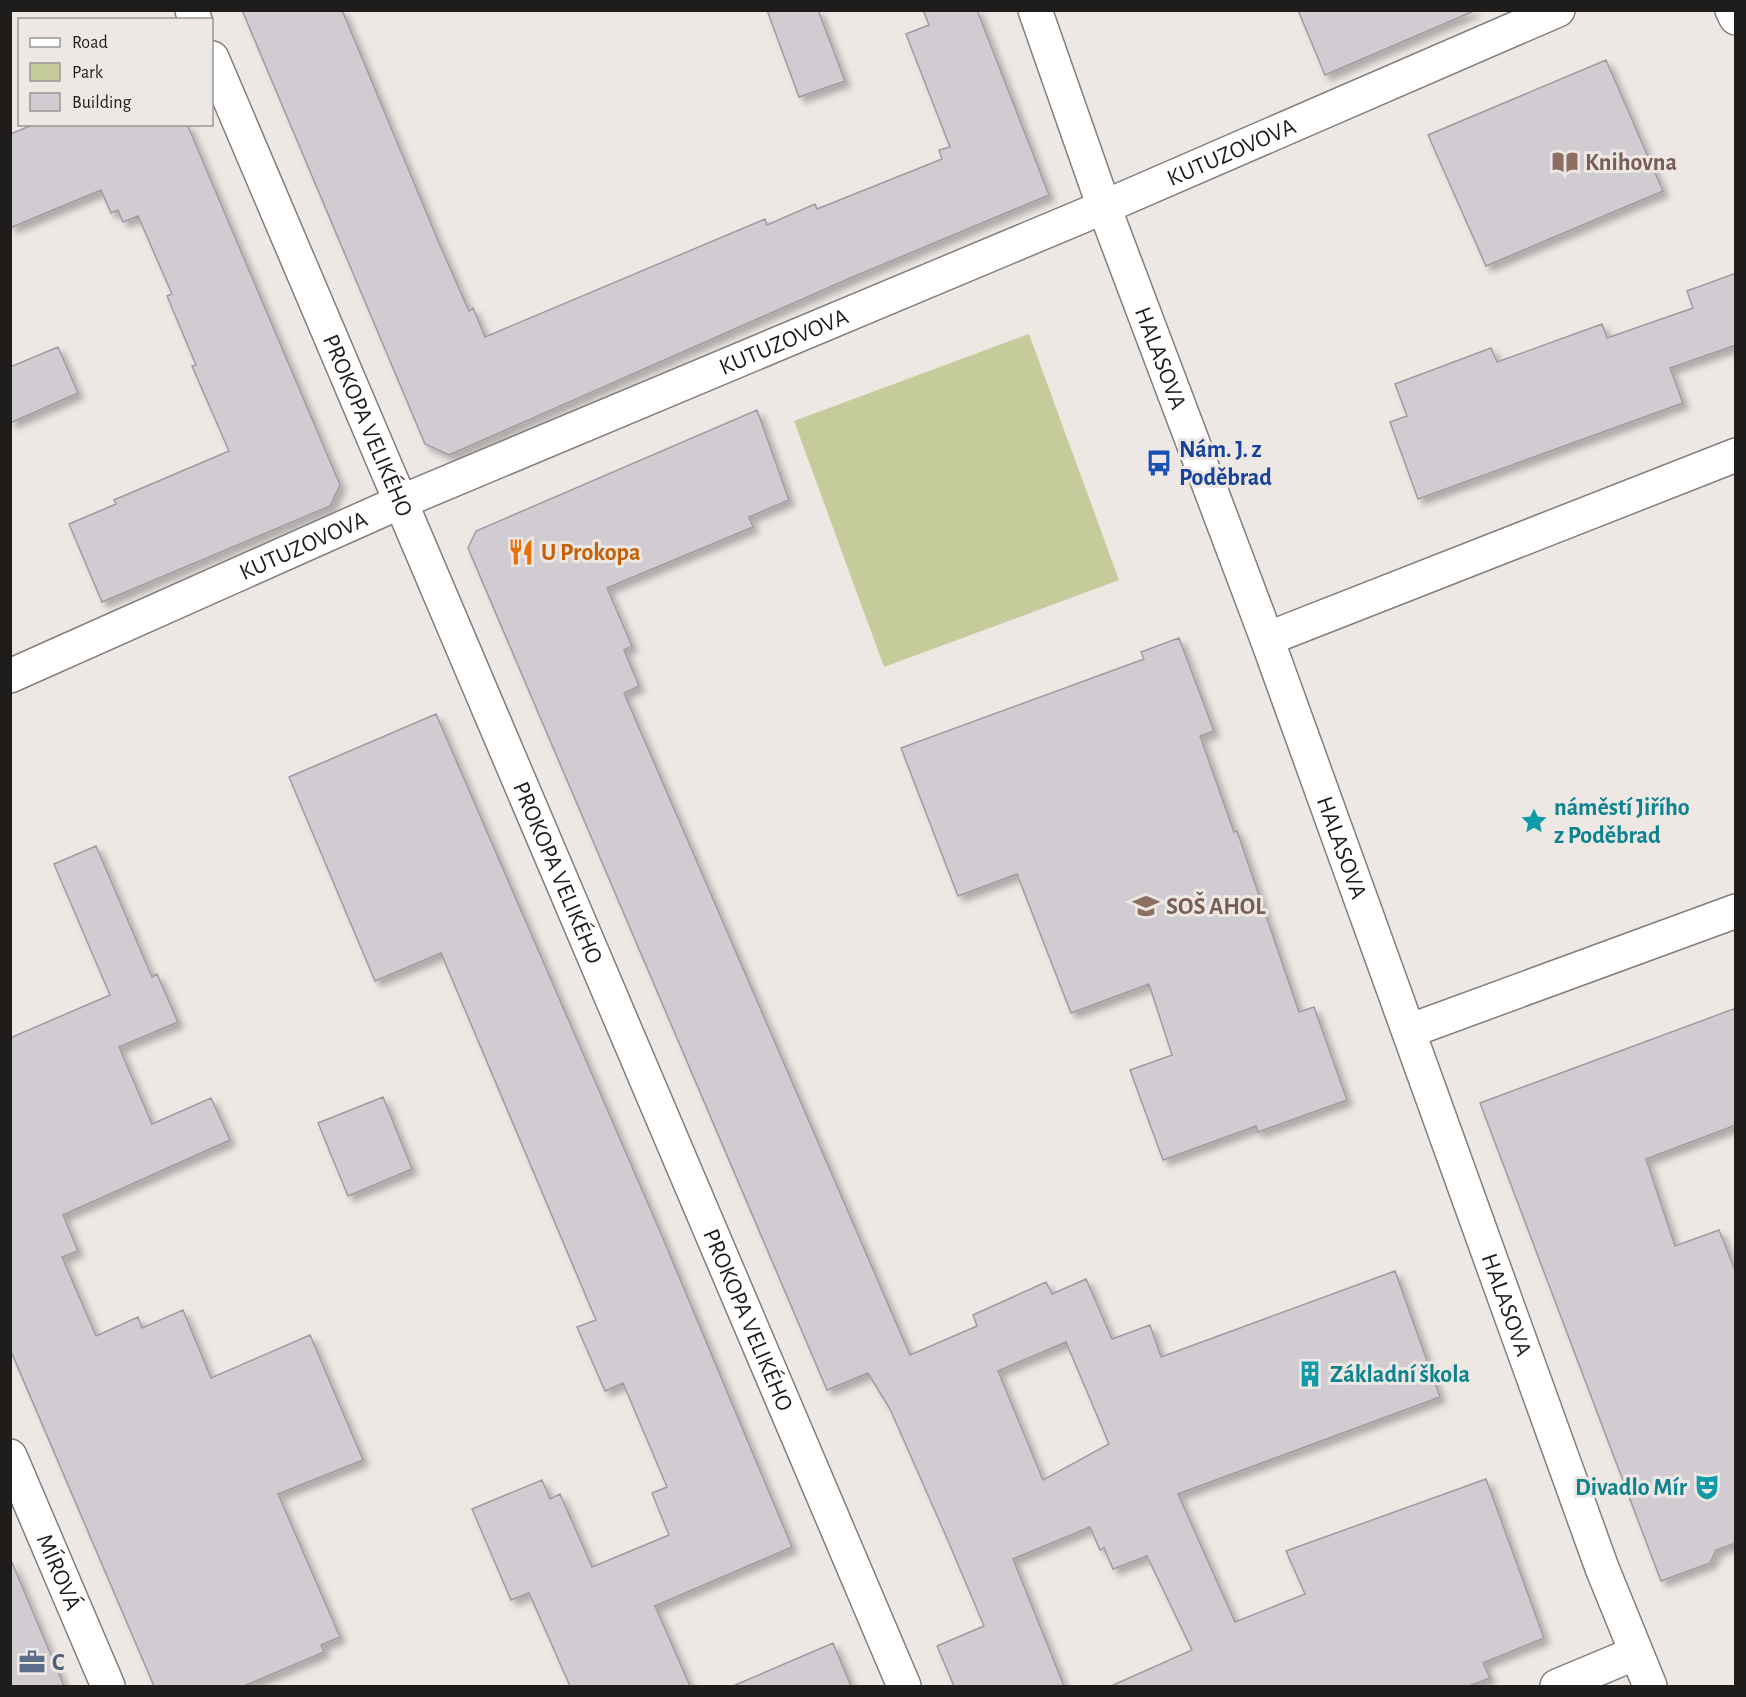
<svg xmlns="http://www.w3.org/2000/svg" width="1746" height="1697" font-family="'Alegreya Sans',sans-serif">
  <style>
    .green { fill: #c5cb9a }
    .building { fill: #d0ccd1; stroke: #9f9ba0; stroke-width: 1.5; fill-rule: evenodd; filter: url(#shadow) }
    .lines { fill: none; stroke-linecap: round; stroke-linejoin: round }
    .minor-casing { stroke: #837e7b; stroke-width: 36 }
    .minor { stroke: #fff; stroke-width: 33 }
    .labels { text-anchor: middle; stroke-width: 6; stroke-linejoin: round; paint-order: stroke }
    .street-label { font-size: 24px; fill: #1f1d1c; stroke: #eee8e5 }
    .education-label { font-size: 24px; font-weight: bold; fill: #785e54; stroke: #eee8e5; text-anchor: start }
    .transit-label { font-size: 24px; font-weight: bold; fill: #164399; stroke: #eee8e5; text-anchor: start }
    .food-label { font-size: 24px; font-weight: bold; fill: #c56008; stroke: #eee8e5; text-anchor: start }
    .culture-label { font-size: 24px; font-weight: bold; fill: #0d838f; stroke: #eee8e5; text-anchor: start }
    .service-label { font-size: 24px; font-weight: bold; fill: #4e5e75; stroke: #eee8e5; text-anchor: start }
  </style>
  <defs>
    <filter id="shadow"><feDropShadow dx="5.5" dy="5.5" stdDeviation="3" flood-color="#0004"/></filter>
  </defs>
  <rect width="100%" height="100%" fill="#eee8e5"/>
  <path class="green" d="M 1029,334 L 1119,580 L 884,667 L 794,421 Z"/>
  <path class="building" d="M 242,10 L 342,10 L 439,243 L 469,311 L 473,308 L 485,337 L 765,219 L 767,225 L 815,204 L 817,209 L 942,159 L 939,150 L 950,147 L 906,34 L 929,25 L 923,10 L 977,10 L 1049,195 L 848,279 L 449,455 L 425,444 Z
    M 767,10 L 818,10 L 845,81 L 799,97 Z
    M 1298,10 L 1474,10 L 1474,11 L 1325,75 Z
    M 1606,60 L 1663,191 L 1486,266 L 1428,135 Z
    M 35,124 L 187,124 L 340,485 L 330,506 L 102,602 L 69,524 L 116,504 L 114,500 L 229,451 L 192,366 L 196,365 L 167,296 L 172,294 L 138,216 L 123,222 L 118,210 L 111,213 L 101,190 L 10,228 L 10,134 Z
    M 1736,273 L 1736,345 L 1670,368 L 1683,403 L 1418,499 L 1390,422 L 1407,416 L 1395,384 L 1491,348 L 1497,362 L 1602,324 L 1607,338 L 1693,308 L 1687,291 Z
    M 58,347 L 78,393 L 10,423 L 10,367 Z
    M 757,410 L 789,500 L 749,517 L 753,527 L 607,588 L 632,646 L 624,650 L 639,686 L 624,693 L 910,1355 L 977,1326 L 973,1315 L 1046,1282 L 1052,1294 L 1086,1279 L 1112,1339 L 1150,1325 L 1161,1357 L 1395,1271 L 1440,1397 L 1178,1494 L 1235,1622 L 1305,1594 L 1286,1551 L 1486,1479 L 1544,1638 L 1483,1663 L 1490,1678 L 1469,1686 L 1111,1686 L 1192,1650 L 1147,1556 L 1113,1569 L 1104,1548 L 1100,1550 L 1090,1527 L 1013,1559 L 1064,1686 L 954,1686 L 937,1646 L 984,1626 L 946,1536 L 890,1409 L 868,1373 L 827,1390 L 468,548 L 476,531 ZM 1066,1342 L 1109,1444 L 1043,1480 L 998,1371 Z
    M 1179,638 L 1214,731 L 1200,736 L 1234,832 L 1237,831 L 1299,1012 L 1314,1007 L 1347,1100 L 1258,1132 L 1256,1126 L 1163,1160 L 1130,1070 L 1172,1055 L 1149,984 L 1071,1013 L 1017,874 L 958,896 L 901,748 L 1144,659 L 1141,652 Z
    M 436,714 L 662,1236 L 792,1547 L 655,1606 L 690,1686 L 570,1686 L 529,1593 L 511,1600 L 472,1509 L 542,1480 L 550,1499 L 560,1494 L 592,1567 L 669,1535 L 652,1493 L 667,1487 L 623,1383 L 605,1391 L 577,1327 L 596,1320 L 441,953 L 375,981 L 289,777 Z
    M 96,846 L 152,977 L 157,974 L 178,1022 L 119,1047 L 152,1124 L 211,1098 L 230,1140 L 63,1215 L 78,1251 L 62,1257 L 96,1336 L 138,1317 L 142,1328 L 183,1310 L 211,1378 L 310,1335 L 363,1460 L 278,1494 L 340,1637 L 321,1645 L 324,1652 L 244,1686 L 154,1686 L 10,1349 L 10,1038 L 110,995 L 54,864 Z
    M 1736,1008 L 1736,1125 L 1646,1159 L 1675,1246 L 1719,1230 L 1736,1273 L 1736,1543 L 1716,1550 L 1710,1563 L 1661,1581 L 1480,1103 Z
    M 383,1097 L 412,1169 L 348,1196 L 318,1123 Z
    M 11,1560 L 64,1686 L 10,1686 Z
    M 833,1643 L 851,1686 L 733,1686 Z"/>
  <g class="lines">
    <g class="minor-casing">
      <g id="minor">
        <path d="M 192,10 L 195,20"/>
        <path id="s1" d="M 1035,10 L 1104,207 L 1267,639 L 1602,1568 L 1650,1686"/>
        <path d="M 1732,10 L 1736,18"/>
        <path id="s2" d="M 212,58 L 904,1686"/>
        <path d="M 1267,639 L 1736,455"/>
        <path id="s3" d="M 10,676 L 398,503 L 1104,207 L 1558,10"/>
        <path d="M 1409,1031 L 1736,911"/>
        <path id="s4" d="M 10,1456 L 108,1686"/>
        <path d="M 1557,1686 L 1636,1653"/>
      </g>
    </g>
    <use href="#minor" class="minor"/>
  </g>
  <defs>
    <g id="library-bare" transform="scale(2.07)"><path d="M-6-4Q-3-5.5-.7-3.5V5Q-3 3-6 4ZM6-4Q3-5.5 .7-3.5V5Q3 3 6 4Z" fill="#8d6e63" stroke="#eee8e5" stroke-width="2.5" paint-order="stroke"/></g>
    <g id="bus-bare" transform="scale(2.07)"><path d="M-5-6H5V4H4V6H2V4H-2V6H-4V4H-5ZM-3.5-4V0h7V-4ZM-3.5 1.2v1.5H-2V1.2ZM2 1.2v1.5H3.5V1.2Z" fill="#1a4fb4" stroke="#eee8e5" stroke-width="2.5" paint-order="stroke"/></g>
    <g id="restaurant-bare" transform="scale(2.07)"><path d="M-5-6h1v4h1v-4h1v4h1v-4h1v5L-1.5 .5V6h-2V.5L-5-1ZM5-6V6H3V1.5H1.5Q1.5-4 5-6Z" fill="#e8710a" stroke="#eee8e5" stroke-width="2.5" paint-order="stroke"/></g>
    <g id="sight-bare" transform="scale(2.07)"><path d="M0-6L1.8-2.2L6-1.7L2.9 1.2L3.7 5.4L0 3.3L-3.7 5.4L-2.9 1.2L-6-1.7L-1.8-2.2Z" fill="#0f9aa8" stroke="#eee8e5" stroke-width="2.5" paint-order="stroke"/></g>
    <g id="university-bare" transform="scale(2.07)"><path d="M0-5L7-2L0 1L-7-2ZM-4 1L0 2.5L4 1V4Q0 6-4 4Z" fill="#8d6e63" stroke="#eee8e5" stroke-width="2.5" paint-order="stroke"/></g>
    <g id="building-bare" transform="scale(2.07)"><path d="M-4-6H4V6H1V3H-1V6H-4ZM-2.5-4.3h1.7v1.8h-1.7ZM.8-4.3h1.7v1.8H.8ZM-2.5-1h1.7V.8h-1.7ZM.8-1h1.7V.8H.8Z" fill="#0f9aa8" stroke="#eee8e5" stroke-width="2.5" paint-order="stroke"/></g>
    <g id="theatre-bare" transform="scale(2.07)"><path d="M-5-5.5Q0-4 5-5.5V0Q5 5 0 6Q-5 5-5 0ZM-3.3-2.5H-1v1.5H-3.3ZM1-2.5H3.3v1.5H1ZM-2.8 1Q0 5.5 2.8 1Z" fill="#0f9aa8" stroke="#eee8e5" stroke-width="2.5" paint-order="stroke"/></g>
    <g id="office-bare" transform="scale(2.07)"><path d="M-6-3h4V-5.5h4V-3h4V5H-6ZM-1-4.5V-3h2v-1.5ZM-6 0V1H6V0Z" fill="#5c6f8a" stroke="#eee8e5" stroke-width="2.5" paint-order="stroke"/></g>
  </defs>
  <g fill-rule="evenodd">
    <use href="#library-bare" x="1565" y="162"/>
    <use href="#bus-bare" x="1159" y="463"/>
    <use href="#restaurant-bare" x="521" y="552"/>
    <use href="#sight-bare" x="1534" y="821"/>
    <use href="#university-bare" x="1146" y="906"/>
    <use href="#building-bare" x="1310" y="1374"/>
    <use href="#theatre-bare" x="1707" y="1487"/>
    <use href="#office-bare" x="32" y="1662"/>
  </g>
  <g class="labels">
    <g class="street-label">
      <text dy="8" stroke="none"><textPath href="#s3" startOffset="1329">KUTUZOVOVA</textPath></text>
      <text dy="8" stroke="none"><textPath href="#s3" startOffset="843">KUTUZOVOVA</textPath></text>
      <text dy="8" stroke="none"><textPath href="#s1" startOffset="370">HALASOVA</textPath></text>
      <text dy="8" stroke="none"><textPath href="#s2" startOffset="399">PROKOPA VELIKÉHO</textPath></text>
      <text dy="8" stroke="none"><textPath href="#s3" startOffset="321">KUTUZOVOVA</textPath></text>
      <text dy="8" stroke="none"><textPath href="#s1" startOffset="892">HALASOVA</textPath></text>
      <text dy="8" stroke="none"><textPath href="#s2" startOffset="885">PROKOPA VELIKÉHO</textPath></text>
      <text dy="8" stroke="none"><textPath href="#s1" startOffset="1378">HALASOVA</textPath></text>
      <text dy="8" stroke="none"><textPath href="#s2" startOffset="1371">PROKOPA VELIKÉHO</textPath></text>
      <text dy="8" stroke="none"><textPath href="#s4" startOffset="126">MÍROVÁ</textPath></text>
    </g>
    <g class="education-label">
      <text x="1585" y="170">Knihovna</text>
      <text x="1166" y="914">SOŠ AHOL</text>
    </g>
    <g class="transit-label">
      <text x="1179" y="457">Nám. J. z<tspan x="1179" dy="28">Poděbrad</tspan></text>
    </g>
    <g class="food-label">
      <text x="541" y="560">U Prokopa</text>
    </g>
    <g class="culture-label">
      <text x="1554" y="815">náměstí Jiřího<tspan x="1554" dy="28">z Poděbrad</tspan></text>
      <text x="1330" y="1382">Základní škola</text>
      <text x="1687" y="1495" text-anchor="end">Divadlo Mír</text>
    </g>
    <g class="service-label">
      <text x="52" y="1670">C</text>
    </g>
  </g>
  <rect width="1746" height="1697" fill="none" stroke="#1f1d1c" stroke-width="24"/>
  <rect x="18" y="18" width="195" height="108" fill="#eee8e5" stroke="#9b9795" stroke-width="1.5"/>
  <rect x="30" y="38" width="30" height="9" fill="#ffffff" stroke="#9b9795" stroke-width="1.5"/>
  <text x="72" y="48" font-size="18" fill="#1f1d1c">Road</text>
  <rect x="30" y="63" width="30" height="18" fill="#c5cb9a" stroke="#9b9795" stroke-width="1.5"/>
  <text x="72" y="78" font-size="18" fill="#1f1d1c">Park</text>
  <rect x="30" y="93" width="30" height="18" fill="#d0ccd1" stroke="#9b9795" stroke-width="1.5"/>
  <text x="72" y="108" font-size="18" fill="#1f1d1c">Building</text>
</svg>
